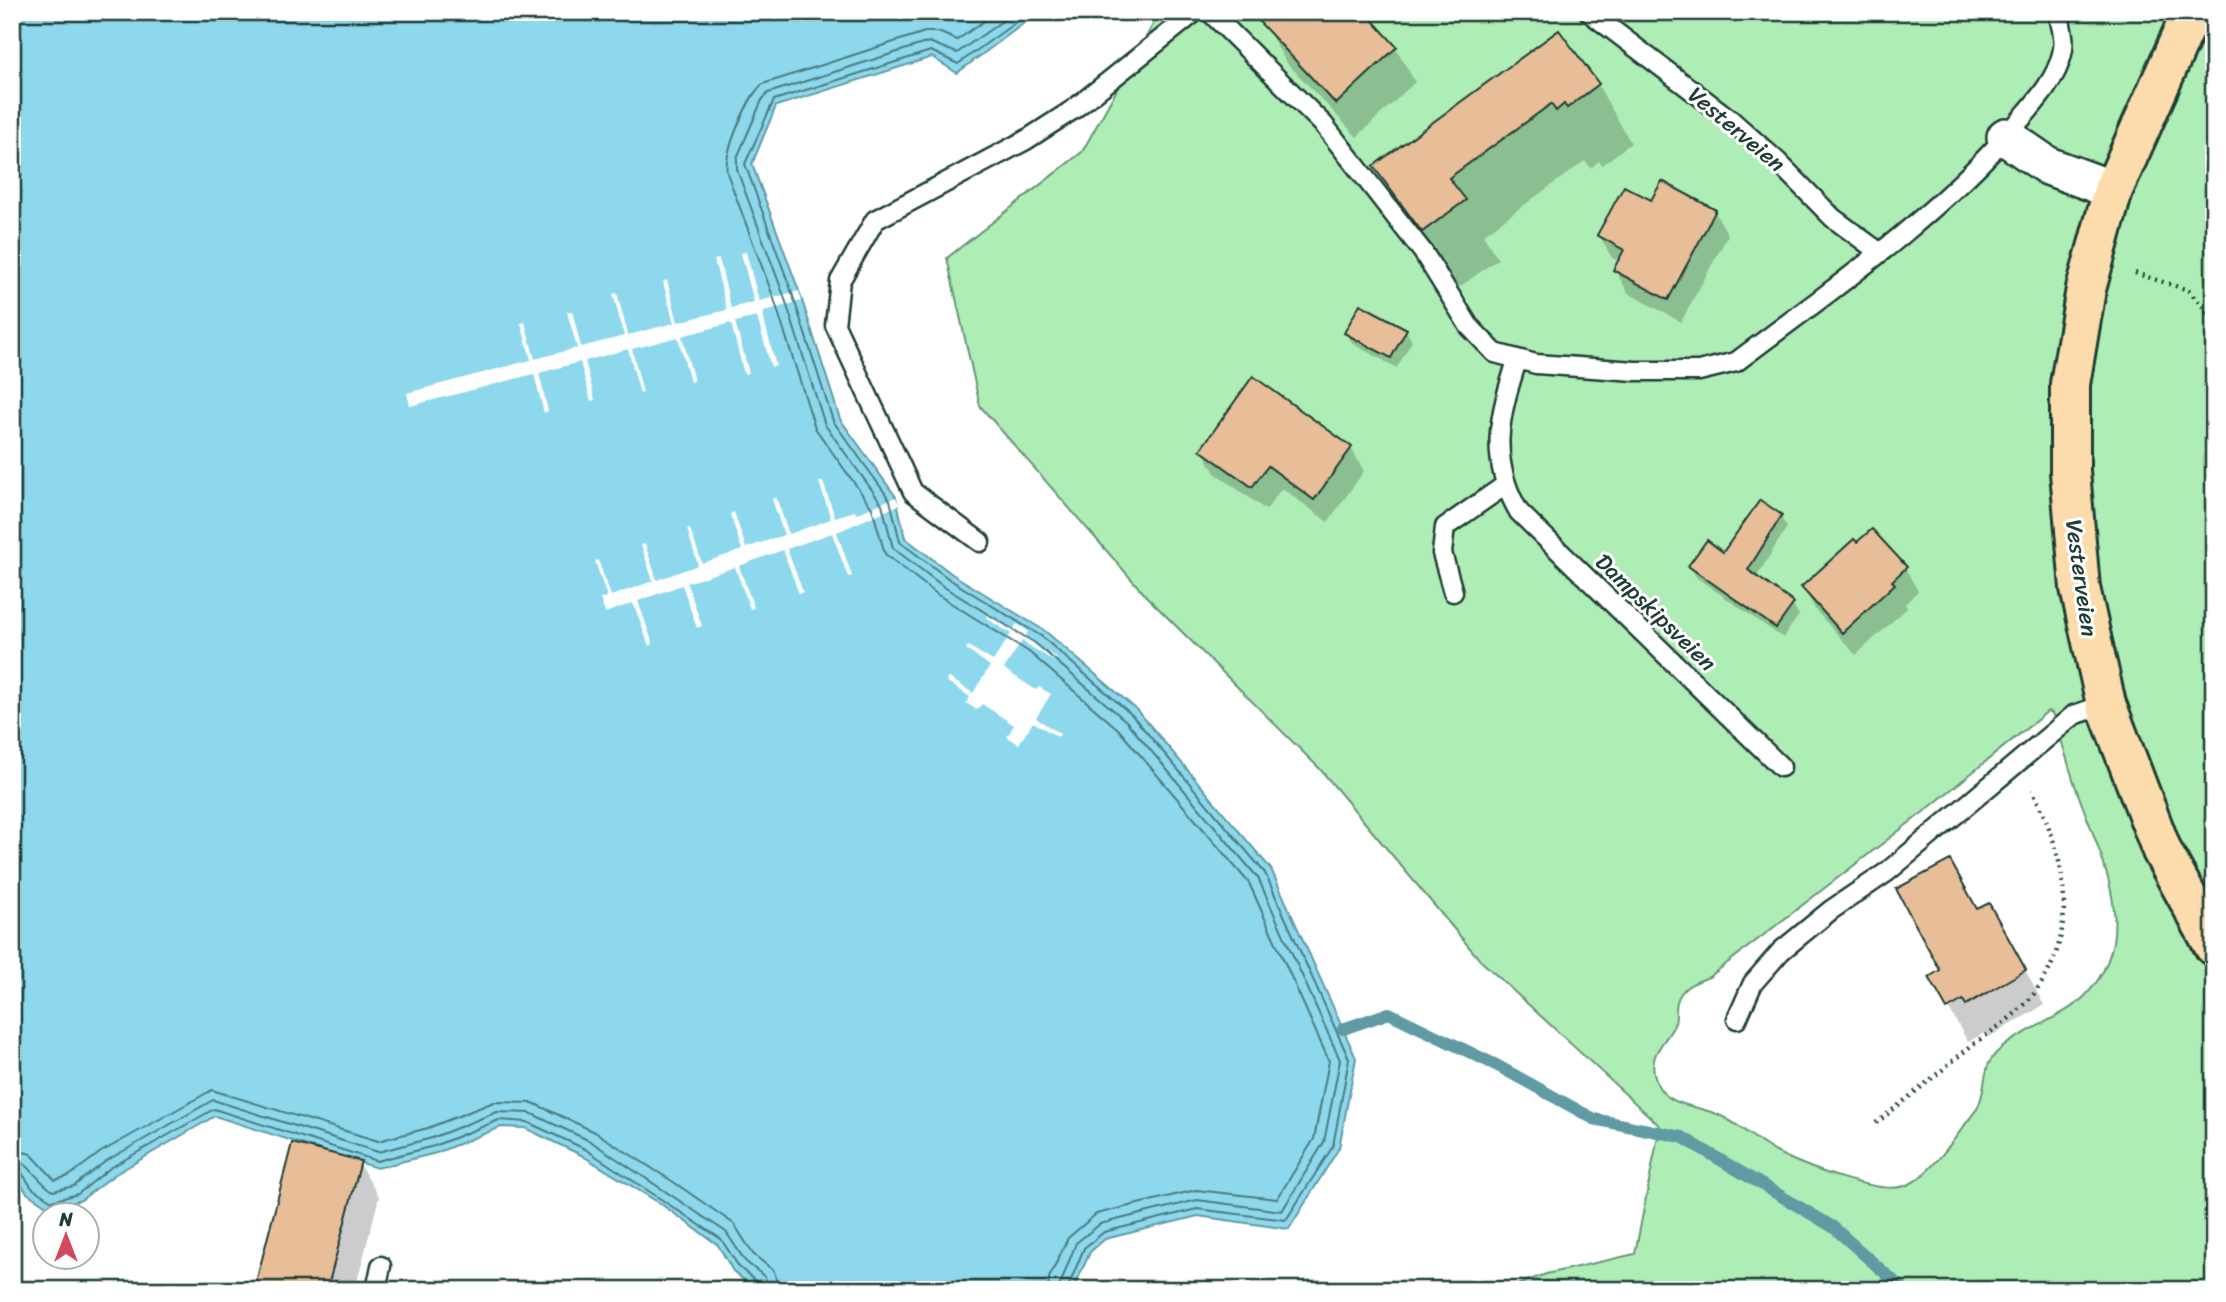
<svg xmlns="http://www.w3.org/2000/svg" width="2226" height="1302" font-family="Sriracha,sans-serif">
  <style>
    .green { fill: #aeeeb6; stroke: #669675; stroke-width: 2; fill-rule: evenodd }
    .water { fill: #8dd8ed; stroke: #619aa3; stroke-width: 2 }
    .pier { fill: #fff }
    .shadow { fill: #0003 }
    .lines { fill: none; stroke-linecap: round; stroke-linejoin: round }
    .shore { stroke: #4b7b7e; stroke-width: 2 }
    .stream { stroke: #619aa3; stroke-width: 12 }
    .building { fill: #e8be98; stroke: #1f3d34; stroke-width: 2 }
    .lane-casing { stroke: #1f3d34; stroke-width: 23 }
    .street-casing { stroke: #1f3d34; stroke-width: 42 }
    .primary-casing { stroke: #1f3d34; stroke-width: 44 }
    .path { stroke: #1f3d34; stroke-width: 4.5; stroke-dasharray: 2 5; stroke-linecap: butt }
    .lane { stroke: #fff; stroke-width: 18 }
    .street { stroke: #fff; stroke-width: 37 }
    .primary { stroke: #fcdcac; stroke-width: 38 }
    .labels { text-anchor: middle; stroke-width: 6; stroke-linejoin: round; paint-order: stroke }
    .street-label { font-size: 23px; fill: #1f3d34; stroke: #fff }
  </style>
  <rect width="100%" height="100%" fill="#fff"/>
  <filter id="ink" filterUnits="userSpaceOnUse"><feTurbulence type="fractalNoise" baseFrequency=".0143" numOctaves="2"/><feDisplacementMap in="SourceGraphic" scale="14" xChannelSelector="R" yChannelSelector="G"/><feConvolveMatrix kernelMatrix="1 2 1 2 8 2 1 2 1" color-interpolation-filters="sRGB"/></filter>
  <g filter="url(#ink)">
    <path class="green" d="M 1160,12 L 2214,12 L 2214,1290 L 1504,1290 L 1546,1274 L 1635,1254 L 1660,1126 L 1480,960 L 1320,769 L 1147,597 L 980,406 L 947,258 L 1082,152 ZM 2048,711 L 2052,713 C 2063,741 2069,771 2080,799 C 2104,864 2142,939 2084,997 C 2060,1021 2002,1036 1989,1063 C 1983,1078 1985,1094 1977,1109 C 1959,1131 1931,1177 1905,1186 C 1880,1195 1806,1167 1782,1155 C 1759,1145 1742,1125 1719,1115 C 1698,1105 1665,1107 1656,1081 C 1646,1052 1666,1044 1675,1023 C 1677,1016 1675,1009 1677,1002 C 1681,986 1696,982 1709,977 L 1926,810 Z"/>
    <path class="water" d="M 12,12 L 1039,12 L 957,73 L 932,57 L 776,106 L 752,164 L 799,291 L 840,419 L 896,497 L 905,538 L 952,574 L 1045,631 L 1137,710 L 1271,869 L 1356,1058 L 1339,1148 L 1289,1229 L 1198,1216 L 1105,1239 L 1090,1252 L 1073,1290 L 756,1290 L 733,1271 L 718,1245 L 661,1204 L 581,1155 L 525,1128 L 501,1127 L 436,1153 L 377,1168 L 215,1116 L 114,1175 L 81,1200 L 51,1209 L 27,1193 L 12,1171 Z"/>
    <path class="pier" d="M 746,252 L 759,301 L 799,291 L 802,301 L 765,311 L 763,316 L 776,366 L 771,367 L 757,317 L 735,322 L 749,373 L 744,374 L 731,323 L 682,336 L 694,381 L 690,382 L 678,337 L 632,349 L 643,393 L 640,394 L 628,349 L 585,361 L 595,400 L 591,401 L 580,362 L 539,373 L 548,411 L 544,413 L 534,374 L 410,406 L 407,393 L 531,360 L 521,323 L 525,322 L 535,359 L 577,348 L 567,312 L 572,311 L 581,347 L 624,336 L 613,294 L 617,293 L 628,335 L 674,323 L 663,282 L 667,280 L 678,322 L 727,310 L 714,260 L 719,259 L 731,308 L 754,302 L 741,253 Z
      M 819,482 L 823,482 L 835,517 L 855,511 L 856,514 L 896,497 L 899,505 L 837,532 L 852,576 L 848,577 L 832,533 L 787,549 L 803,592 L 799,594 L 783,550 L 739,566 L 754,608 L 750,609 L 735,567 L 687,583 L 702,626 L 697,628 L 682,585 L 638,601 L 653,644 L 649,646 L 633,603 L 605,613 L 600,599 L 607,597 L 595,561 L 598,560 L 611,596 L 653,581 L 641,545 L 645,544 L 657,580 L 698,565 L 687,529 L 690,529 L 702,563 L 742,550 L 730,514 L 734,512 L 746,548 L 784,535 L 772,499 L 776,497 L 789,534 L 831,519 Z
      M 988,613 L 1013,630 L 1017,624 L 1028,631 L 1025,637 L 1057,658 L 1055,662 L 1022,641 L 1004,669 L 1036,690 L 1039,687 L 1051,694 L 1036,718 L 1060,734 L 1058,737 L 1033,722 L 1019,744 L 1007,737 L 1014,725 L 982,704 L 977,710 L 966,703 L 970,697 L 946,681 L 948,677 L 973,693 L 990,666 L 966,649 L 968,646 L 993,661 L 1011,634 L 986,618 Z"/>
    <path class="shadow" d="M 1257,12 L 1396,48 L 1415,82 L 1357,137 L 1286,62 Z
      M 1559,33 L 1598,85 L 1631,143 L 1602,165 L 1599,161 L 1591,168 L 1585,161 L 1483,235 L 1498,259 L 1457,289 L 1409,225 L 1376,167 Z
      M 1652,203 L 1715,212 L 1728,235 L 1681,322 L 1628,293 L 1615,270 L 1620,262 L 1612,258 L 1599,235 Z
      M 1405,330 L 1412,341 L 1397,368 L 1353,344 L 1346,333 Z
      M 1351,448 L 1364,471 L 1328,522 L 1282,488 L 1266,510 L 1215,473 L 1202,450 Z
      M 1780,516 L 1787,527 L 1756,578 L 1792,604 L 1799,615 L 1783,638 L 1697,578 L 1690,567 L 1724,554 Z
      M 1905,568 L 1918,591 L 1905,604 L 1907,608 L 1856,655 L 1816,611 L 1803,587 Z
      M 1977,911 L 2008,939 L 2044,1005 L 1987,1038 L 1984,1033 L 1968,1042 L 1931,977 L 1943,971 Z
      M 359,1163 L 379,1197 L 355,1290 L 256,1290 Z"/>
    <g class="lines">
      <path class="shore" d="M 997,12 L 957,40 L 938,32 L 925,32 L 763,84 C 748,95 723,154 727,173 L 774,299 L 815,428 L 872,508 L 885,554 L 938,595 L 1029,652 L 1118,729 L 1249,883 L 1329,1061 L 1314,1139 L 1277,1199 L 1196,1190 L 1096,1214 L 1068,1238 L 1049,1278 L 1048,1290
        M 1015,12 L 957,53 L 929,42 L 768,93 L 762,100 L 737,158 L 737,170 L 784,296 L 825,425 L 882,504 L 893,548 L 944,587 L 1035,643 L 1126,721 L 1258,878 L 1340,1060 L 1324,1142 L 1282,1211 L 1197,1200 L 1100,1224 L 1076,1243 L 1058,1290
        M 1030,12 L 958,64 L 931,51 L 774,100 L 745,164 L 792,293 L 833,421 L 890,500 L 900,542 L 949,579 L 1041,636 L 1132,715 L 1265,873 L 1349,1059 L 1333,1146 L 1286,1220 L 1197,1209 L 1104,1232 L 1084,1248 L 1067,1290
        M 12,1149 L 31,1154 L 55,1180 L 69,1176 L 101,1152 L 212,1090 L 378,1141 L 428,1128 L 494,1102 L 533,1103 L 595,1132 L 675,1183 L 734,1224 L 753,1254 L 774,1271 L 779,1290
        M 12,1159 C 28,1160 37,1181 53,1191 L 74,1186 L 106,1161 L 213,1100 L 378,1152 L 432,1138 L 497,1112 L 530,1113 L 590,1141 L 726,1232 L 745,1261 L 765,1277 L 769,1290
        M 12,1168 L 20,1170 L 32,1188 L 52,1201 L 78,1194 L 110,1168 L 214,1109 L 377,1161 L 434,1146 L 499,1120 L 527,1122 L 585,1149 L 721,1239 L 739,1267 L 758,1283 L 760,1290"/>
      <path class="stream" d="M 1343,1029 L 1389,1013 L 1498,1066 L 1594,1119 L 1682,1137 L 1833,1227 L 1904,1290"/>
    </g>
    <path class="building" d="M 1250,12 L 1365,12 L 1397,47 L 1336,104 Z
      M 1559,30 L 1599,84 L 1567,108 L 1564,104 L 1556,111 L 1551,104 L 1449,178 L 1466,200 L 1422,232 L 1373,166 Z
      M 1662,181 L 1716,210 L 1668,300 L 1613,270 L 1624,250 L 1597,235 L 1624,186 L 1651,200 Z
      M 1360,304 L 1407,329 L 1391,358 L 1344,333 Z
      M 1253,376 L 1352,447 L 1314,500 L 1268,466 L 1252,487 L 1200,450 Z
      M 1760,500 L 1782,515 L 1748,570 L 1794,603 L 1776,628 L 1688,566 L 1707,540 L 1723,552 Z
      M 1872,529 L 1907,567 L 1892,581 L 1895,584 L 1842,633 L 1801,587 L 1854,539 L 1857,542 Z
      M 1950,860 L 1977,909 L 1989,903 L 2026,970 L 1966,1005 L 1963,1000 L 1947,1009 L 1929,977 L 1940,970 L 1896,889 Z
      M 292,1143 L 361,1161 L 327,1290 L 254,1290 Z"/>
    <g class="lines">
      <g class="lane-casing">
        <path id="lane" d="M 1210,12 L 1324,125 L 1423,252 L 1469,326 L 1495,353 L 1536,364 L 1635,371 L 1699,371 L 1736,362 C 1833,289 1936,218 2016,125 C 2033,105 2056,81 2062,54 C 2066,40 2061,26 2058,12
          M 1589,12 L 1731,120 L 1778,162 L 1833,218 L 1879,252
          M 1517,361 C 1499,416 1488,459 1519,512 L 1781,767
          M 980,542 L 913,492 L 835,325 L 840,281 L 875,220 L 1026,140 L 1074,109 L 1195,12
          M 1453,592 L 1442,553 L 1445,527 L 1504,486
          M 1737,1019 L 1753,983 L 1781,951 L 1831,910 L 1887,872 L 2074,715 L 2106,704
          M 376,1290 L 381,1266"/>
      </g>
      <g class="street-casing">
        <path id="street" d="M 2006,137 L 2048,166 L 2113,190"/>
      </g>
      <g class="primary-casing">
        <path id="primary" d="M 2192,12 L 2113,190 L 2086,289 L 2070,384 L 2070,472 L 2080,588 L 2106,704 L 2162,851 L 2214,946"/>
      </g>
      <path class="path" d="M 2135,273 L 2188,290 L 2214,320
        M 1876,1123 C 1908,1098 1940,1072 1971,1046 C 1991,1031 2018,1015 2033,995 C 2082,933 2066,855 2032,790"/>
      <use href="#lane" class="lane"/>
      <use href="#street" class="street"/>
      <use href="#primary" class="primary"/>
    </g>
  </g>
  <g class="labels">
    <g class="street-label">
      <text transform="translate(1737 129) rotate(40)" y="8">Vesterveien</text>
      <text transform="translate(2082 578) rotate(82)" y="8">Vesterveien</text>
      <text transform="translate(1656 612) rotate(44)" y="8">Dampskipsveien</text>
    </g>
  </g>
  <rect width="2226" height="1302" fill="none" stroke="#fff" stroke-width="42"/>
  <rect x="21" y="21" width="2184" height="1260" fill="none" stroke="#1f3d34" stroke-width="2.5" filter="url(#ink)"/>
  <g transform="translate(66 1236)"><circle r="33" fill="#ffffff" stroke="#a5b1ae" stroke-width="2"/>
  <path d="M0-5L12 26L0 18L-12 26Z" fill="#d1495b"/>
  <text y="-10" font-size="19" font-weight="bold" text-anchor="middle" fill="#1f3d34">N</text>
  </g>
</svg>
